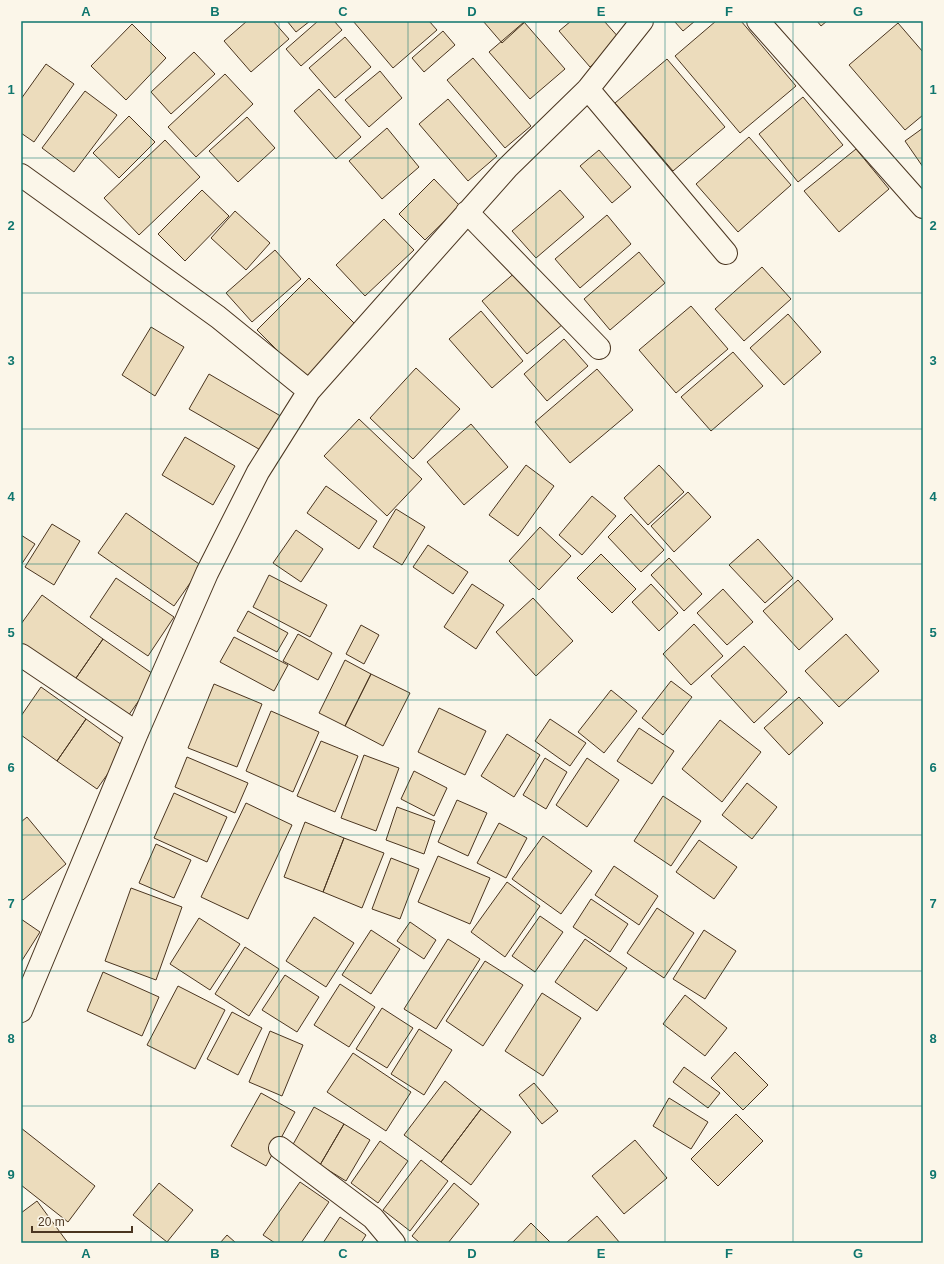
<svg xmlns="http://www.w3.org/2000/svg" width="944" height="1264" font-family="Arial,sans-serif">
  <style>
    .building { fill: #ecdcbc; stroke: #4a3520 }
    .lines { fill: none; stroke-linecap: round; stroke-linejoin: round }
    .minor-casing { stroke: #4a3520; stroke-width: 24 }
    .minor { stroke: #fbf6e9; stroke-width: 22 }
    .grid { fill: none; stroke: #0f766e; stroke-width: 1; stroke-opacity: 0.55 }
    .neatline { fill: none; stroke: #0f766e; stroke-width: 1.5 }
    .grid-label { font-size: 13px; text-anchor: middle; font-weight: bold; fill: #0f766e }
  </style>
  <rect width="100%" height="100%" fill="#fbf6e9"/>
  <path class="building" d="M 247,21 L 273,21 L 289,39 L 251,72 L 224,41 Z
    M 287,21 L 310,21 L 296,32 Z
    M 318,21 L 334,21 L 342,30 L 301,66 L 286,49 Z
    M 353,21 L 429,21 L 437,30 L 393,68 Z
    M 483,21 L 526,21 L 502,43 Z
    M 571,21 L 604,21 L 621,40 L 590,67 L 559,31 Z
    M 674,21 L 695,21 L 683,31 Z
    M 716,21 L 741,21 L 796,86 L 740,133 L 675,56 Z
    M 817,21 L 827,21 L 821,26 Z
    M 524,22 L 565,69 L 530,99 L 489,52 Z
    M 898,23 L 923,52 L 923,115 L 905,130 L 849,65 Z
    M 132,24 L 166,58 L 126,100 L 91,66 Z
    M 443,31 L 455,45 L 424,72 L 412,58 Z
    M 345,37 L 371,67 L 335,98 L 309,68 Z
    M 194,52 L 215,74 L 171,114 L 151,92 Z
    M 473,58 L 531,126 L 505,148 L 447,80 Z
    M 667,59 L 725,127 L 673,171 L 615,103 Z
    M 46,64 L 74,84 L 34,142 L 21,133 L 21,99 Z
    M 380,71 L 402,98 L 369,127 L 345,100 Z
    M 225,74 L 253,104 L 196,157 L 168,127 Z
    M 319,89 L 361,137 L 336,159 L 294,111 Z
    M 85,91 L 117,115 L 74,172 L 42,148 Z
    M 803,97 L 843,145 L 798,182 L 759,134 Z
    M 448,99 L 497,156 L 468,181 L 419,124 Z
    M 129,116 L 155,142 L 119,178 L 93,153 Z
    M 247,117 L 275,148 L 238,182 L 209,151 Z
    M 387,128 L 419,167 L 382,199 L 349,161 Z
    M 923,128 L 923,167 L 905,141 Z
    M 749,137 L 791,185 L 738,232 L 696,184 Z
    M 165,140 L 200,177 L 139,235 L 104,198 Z
    M 856,149 L 889,189 L 839,232 L 804,191 Z
    M 599,150 L 631,187 L 612,203 L 580,166 Z
    M 434,179 L 460,206 L 425,240 L 399,214 Z
    M 202,190 L 229,216 L 185,261 L 158,234 Z
    M 560,190 L 584,217 L 536,258 L 512,231 Z
    M 235,211 L 270,243 L 246,270 L 211,238 Z
    M 607,215 L 631,244 L 580,288 L 555,259 Z
    M 384,219 L 414,250 L 365,296 L 336,265 Z
    M 275,250 L 301,279 L 252,322 L 226,293 Z
    M 639,252 L 665,283 L 610,330 L 584,299 Z
    M 762,267 L 791,299 L 744,341 L 715,309 Z
    M 517,271 L 563,324 L 527,354 L 482,301 Z
    M 309,278 L 359,328 L 307,380 L 257,330 Z
    M 691,306 L 728,349 L 676,393 L 639,350 Z
    M 481,311 L 523,361 L 492,388 L 449,339 Z
    M 788,314 L 821,352 L 784,385 L 750,348 Z
    M 151,327 L 184,347 L 155,396 L 122,375 Z
    M 564,339 L 588,366 L 547,401 L 524,374 Z
    M 733,352 L 763,386 L 711,431 L 681,397 Z
    M 416,368 L 460,409 L 413,459 L 370,418 Z
    M 597,369 L 633,410 L 570,463 L 535,422 Z
    M 209,374 L 284,418 L 264,452 L 189,409 Z
    M 359,419 L 422,479 L 387,516 L 324,456 Z
    M 471,424 L 508,467 L 464,505 L 427,462 Z
    M 185,437 L 235,466 L 213,505 L 162,475 Z
    M 526,465 L 554,486 L 518,536 L 489,515 Z
    M 659,465 L 684,492 L 648,525 L 624,498 Z
    M 326,486 L 377,521 L 359,549 L 307,513 Z
    M 688,492 L 711,517 L 674,552 L 651,526 Z
    M 592,496 L 616,516 L 582,555 L 559,535 Z
    M 396,509 L 425,527 L 402,565 L 373,547 Z
    M 126,513 L 202,566 L 174,606 L 98,553 Z
    M 631,514 L 664,550 L 641,572 L 608,537 Z
    M 52,524 L 80,541 L 54,585 L 25,567 Z
    M 540,527 L 571,556 L 539,590 L 509,561 Z
    M 296,530 L 323,549 L 301,582 L 273,563 Z
    M 21,535 L 35,544 L 21,565 Z
    M 758,539 L 793,578 L 765,603 L 729,565 Z
    M 428,545 L 468,572 L 453,594 L 413,567 Z
    M 601,554 L 636,589 L 612,613 L 577,578 Z
    M 669,558 L 702,594 L 684,611 L 651,575 Z
    M 269,575 L 327,605 L 310,637 L 253,607 Z
    M 116,578 L 174,617 L 148,656 L 90,617 Z
    M 798,580 L 833,619 L 799,650 L 763,611 Z
    M 472,584 L 504,605 L 476,649 L 444,627 Z
    M 651,584 L 678,613 L 659,631 L 632,602 Z
    M 723,589 L 753,622 L 727,645 L 697,613 Z
    M 42,595 L 103,639 L 74,681 L 21,644 L 21,624 Z
    M 533,598 L 573,641 L 536,676 L 496,632 Z
    M 248,611 L 288,633 L 277,652 L 237,631 Z
    M 694,624 L 723,656 L 691,685 L 663,654 Z
    M 361,625 L 379,635 L 364,664 L 346,654 Z
    M 298,634 L 332,653 L 318,680 L 283,661 Z
    M 846,634 L 879,671 L 839,707 L 805,671 Z
    M 234,637 L 288,665 L 274,691 L 220,662 Z
    M 103,639 L 156,676 L 126,719 L 74,681 Z
    M 744,646 L 787,692 L 754,723 L 711,676 Z
    M 345,660 L 371,674 L 345,726 L 319,713 Z
    M 371,674 L 410,693 L 383,746 L 345,726 Z
    M 671,681 L 692,697 L 663,735 L 642,718 Z
    M 214,684 L 262,704 L 237,767 L 188,748 Z
    M 41,687 L 86,719 L 57,761 L 21,735 L 21,716 Z
    M 611,690 L 637,711 L 604,753 L 578,732 Z
    M 799,697 L 823,723 L 789,755 L 764,728 Z
    M 439,708 L 486,731 L 465,775 L 418,752 Z
    M 271,711 L 319,732 L 293,792 L 246,771 Z
    M 86,719 L 126,748 L 97,789 L 57,761 Z
    M 550,719 L 586,743 L 570,766 L 535,741 Z
    M 720,720 L 761,752 L 722,802 L 682,769 Z
    M 639,728 L 674,751 L 652,784 L 617,761 Z
    M 507,734 L 540,755 L 514,797 L 481,776 Z
    M 321,741 L 358,756 L 335,812 L 297,796 Z
    M 364,755 L 399,768 L 376,831 L 341,818 Z
    M 187,757 L 248,783 L 235,813 L 175,787 Z
    M 545,758 L 567,772 L 546,809 L 523,795 Z
    M 587,758 L 619,780 L 587,827 L 556,805 Z
    M 414,771 L 447,788 L 434,816 L 401,799 Z
    M 747,783 L 777,807 L 752,839 L 722,815 Z
    M 174,793 L 227,817 L 207,862 L 154,838 Z
    M 663,796 L 701,821 L 671,866 L 634,841 Z
    M 457,800 L 487,813 L 468,856 L 438,842 Z
    M 246,803 L 292,825 L 248,919 L 201,897 Z
    M 397,807 L 435,821 L 424,854 L 386,840 Z
    M 27,817 L 66,864 L 23,900 L 21,898 L 21,822 Z
    M 305,822 L 344,838 L 323,892 L 284,877 Z
    M 499,823 L 527,838 L 506,878 L 477,863 Z
    M 543,836 L 592,871 L 561,914 L 512,879 Z
    M 344,838 L 384,853 L 362,908 L 323,892 Z
    M 699,840 L 737,867 L 714,899 L 676,872 Z
    M 156,844 L 191,860 L 174,898 L 139,883 Z
    M 438,856 L 490,878 L 470,924 L 418,902 Z
    M 391,858 L 419,869 L 400,919 L 372,909 Z
    M 614,866 L 658,896 L 639,925 L 595,895 Z
    M 507,882 L 540,906 L 505,957 L 471,932 Z
    M 131,888 L 182,907 L 156,980 L 105,961 Z
    M 591,899 L 628,924 L 610,952 L 573,927 Z
    M 657,908 L 694,933 L 664,978 L 627,953 Z
    M 540,916 L 563,932 L 535,972 L 512,956 Z
    M 314,917 L 354,943 L 326,987 L 286,961 Z
    M 199,918 L 240,944 L 210,990 L 170,964 Z
    M 21,919 L 40,932 L 21,962 Z
    M 410,922 L 436,940 L 424,959 L 397,941 Z
    M 371,930 L 400,949 L 371,994 L 342,975 Z
    M 704,930 L 736,951 L 705,999 L 673,979 Z
    M 448,939 L 480,959 L 436,1029 L 404,1009 Z
    M 585,939 L 627,968 L 597,1011 L 555,982 Z
    M 245,947 L 279,969 L 249,1016 L 215,994 Z
    M 485,961 L 523,985 L 483,1046 L 446,1021 Z
    M 103,972 L 159,997 L 142,1036 L 87,1011 Z
    M 285,975 L 319,997 L 297,1032 L 262,1010 Z
    M 340,984 L 375,1007 L 349,1047 L 314,1025 Z
    M 178,986 L 225,1010 L 195,1069 L 147,1045 Z
    M 542,993 L 581,1018 L 543,1076 L 505,1051 Z
    M 685,995 L 727,1028 L 705,1056 L 663,1024 Z
    M 382,1008 L 413,1028 L 387,1068 L 356,1049 Z
    M 232,1012 L 262,1028 L 238,1075 L 207,1059 Z
    M 419,1029 L 452,1050 L 424,1095 L 391,1074 Z
    M 270,1031 L 303,1045 L 282,1096 L 249,1082 Z
    M 735,1052 L 768,1085 L 743,1110 L 711,1078 Z
    M 353,1053 L 411,1092 L 386,1131 L 327,1092 Z
    M 684,1067 L 720,1093 L 708,1108 L 673,1082 Z
    M 445,1081 L 481,1109 L 441,1162 L 404,1135 Z
    M 534,1083 L 558,1111 L 542,1124 L 519,1095 Z
    M 261,1093 L 295,1112 L 266,1166 L 231,1146 Z
    M 669,1098 L 708,1122 L 691,1149 L 653,1126 Z
    M 314,1107 L 344,1124 L 320,1165 L 291,1148 Z
    M 481,1109 L 511,1132 L 471,1185 L 441,1162 Z
    M 736,1114 L 763,1141 L 718,1186 L 691,1159 Z
    M 344,1124 L 370,1140 L 346,1181 L 320,1165 Z
    M 21,1128 L 95,1186 L 68,1222 L 21,1185 Z
    M 635,1140 L 667,1178 L 624,1214 L 592,1176 Z
    M 380,1141 L 408,1161 L 378,1203 L 351,1183 Z
    M 421,1160 L 448,1181 L 410,1231 L 383,1210 Z
    M 300,1182 L 329,1202 L 301,1243 L 275,1243 L 263,1235 Z
    M 159,1183 L 193,1210 L 167,1242 L 133,1215 Z
    M 454,1183 L 479,1204 L 448,1243 L 420,1243 L 412,1236 Z
    M 37,1201 L 68,1243 L 21,1243 L 21,1213 Z
    M 597,1216 L 620,1243 L 566,1243 Z
    M 340,1217 L 366,1235 L 361,1243 L 323,1243 Z
    M 531,1223 L 551,1243 L 512,1243 Z
    M 227,1235 L 236,1243 L 220,1243 Z"/>
  <g class="lines">
    <g class="minor-casing">
      <path id="minor" d="M 758,21 L 923,207
        M 588,89 L 726,253
        M 21,175 L 218,317 L 309,391
        M 467,212 L 599,348
        M 21,655 L 137,733
        M 21,1011 L 137,733 L 207,573 L 258,472 L 309,391 L 507,168 L 588,89 L 642,21
        M 280,1148 L 373,1218 L 394,1243"/>
    </g>
    <use href="#minor" class="minor"/>
  </g>
  <path class="grid" d="M 151,21 L 151,1243M 279,21 L 279,1243M 408,21 L 408,1243M 536,21 L 536,1243M 665,21 L 665,1243M 793,21 L 793,1243M 21,158 L 923,158M 21,293 L 923,293M 21,429 L 923,429M 21,564 L 923,564M 21,700 L 923,700M 21,835 L 923,835M 21,971 L 923,971M 21,1106 L 923,1106"/>
  <rect width="944" height="1264" fill="none" stroke="#fbf6e9" stroke-width="44"/>
  <path d="M32 1226v6h100v-6" fill="none" stroke="#4a3520" stroke-width="2"/>
  <text x="38" y="1226" font-size="12" fill="#4a3520" stroke="#fbf6e9" stroke-width="3" paint-order="stroke">20 m</text>
  <rect x="22" y="22" width="900" height="1220" class="neatline"/>
  <g class="grid-label">
    <text x="86" y="16">A</text>
    <text x="215" y="16">B</text>
    <text x="343" y="16">C</text>
    <text x="472" y="16">D</text>
    <text x="601" y="16">E</text>
    <text x="729" y="16">F</text>
    <text x="858" y="16">G</text>
    <text x="11" y="94">1</text>
    <text x="933" y="94">1</text>
    <text x="11" y="230">2</text>
    <text x="933" y="230">2</text>
    <text x="11" y="365">3</text>
    <text x="933" y="365">3</text>
    <text x="11" y="501">4</text>
    <text x="933" y="501">4</text>
    <text x="11" y="637">5</text>
    <text x="933" y="637">5</text>
    <text x="11" y="772">6</text>
    <text x="933" y="772">6</text>
    <text x="11" y="908">7</text>
    <text x="933" y="908">7</text>
    <text x="11" y="1043">8</text>
    <text x="933" y="1043">8</text>
    <text x="11" y="1179">9</text>
    <text x="933" y="1179">9</text>
    <text x="86" y="1258">A</text>
    <text x="215" y="1258">B</text>
    <text x="343" y="1258">C</text>
    <text x="472" y="1258">D</text>
    <text x="601" y="1258">E</text>
    <text x="729" y="1258">F</text>
    <text x="858" y="1258">G</text>
  </g>
</svg>
